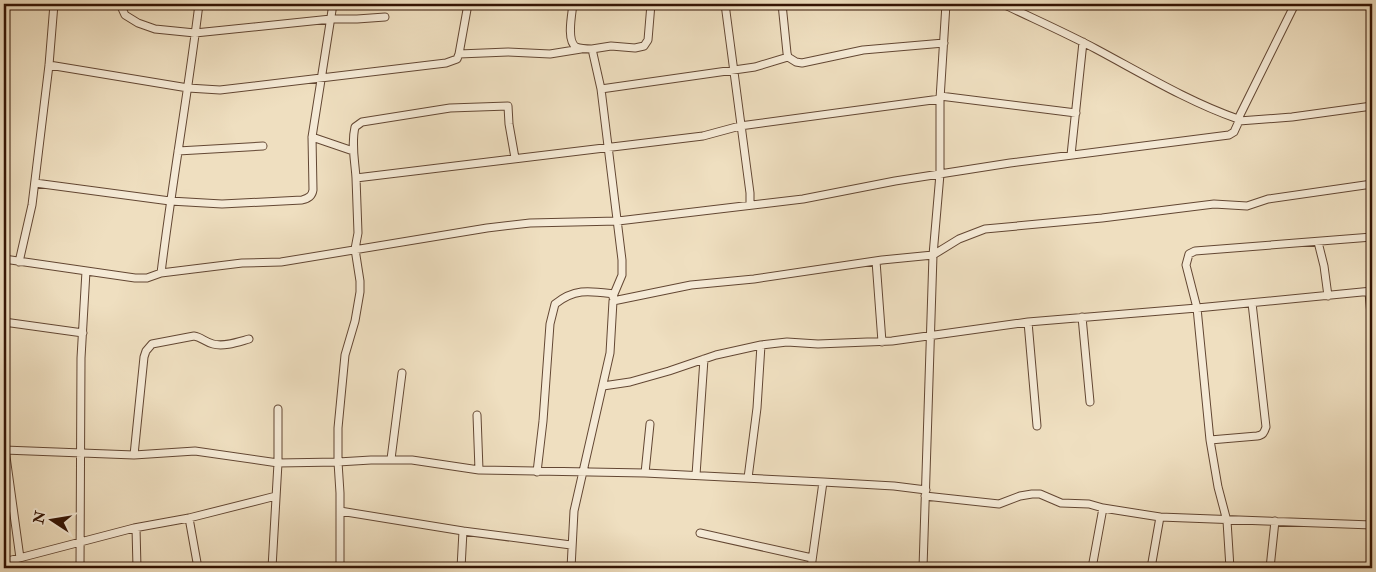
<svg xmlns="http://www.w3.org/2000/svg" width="1376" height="572" font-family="'IM FELL Double Pica',serif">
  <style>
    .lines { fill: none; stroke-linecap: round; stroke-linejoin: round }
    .minor-casing { stroke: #634733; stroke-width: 9 }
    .minor { stroke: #f5ead6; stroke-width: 7 }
  </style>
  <rect width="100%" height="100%" fill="#efdfc0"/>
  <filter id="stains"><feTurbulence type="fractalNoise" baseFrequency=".004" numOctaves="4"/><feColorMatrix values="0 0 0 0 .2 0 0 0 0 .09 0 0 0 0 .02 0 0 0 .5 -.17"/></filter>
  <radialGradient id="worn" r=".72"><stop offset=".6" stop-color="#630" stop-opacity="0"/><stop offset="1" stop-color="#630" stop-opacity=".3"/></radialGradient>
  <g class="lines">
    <g class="minor-casing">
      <path id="minor" d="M 120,4 L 125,15 L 138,23 L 155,29 L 195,33 L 331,19 L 357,19 L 385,17
        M 573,4 C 572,14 566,41 576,47 C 581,49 587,49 592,49 L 601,89 L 622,260 L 622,275 L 614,294
        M 725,4 L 750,193 L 750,205
        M 782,4 L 787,53 L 788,57 L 796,62 L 802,63 L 863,50 L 944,43
        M 592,49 L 611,46 L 635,48 L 644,46 L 648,40 L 651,4
        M 459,54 L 508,52 L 550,54 L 581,49
        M 49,65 L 188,88 L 220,90 L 446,63 L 457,59 L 459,54 L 468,4
        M 601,89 L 755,67 L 788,57
        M 940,96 L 1076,113
        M 1238,119 L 1295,4
        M 1239,121 L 1292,117 L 1372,106
        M 312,137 L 353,151
        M 178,151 L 263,146
        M 1071,155 L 1083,42
        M 515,158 L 509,124 L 508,106 L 450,108 L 362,122 L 355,127 C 351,144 355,161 356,178 L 703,136 L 740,126 L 940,99
        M 35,183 L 170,201 L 222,204 L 302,200 C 309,198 312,196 313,190 L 312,137 L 333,4
        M 1372,237 L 1195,251 L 1189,254 L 1186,265 L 1197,308 L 1372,291
        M 1318,242 L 1324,266 L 1328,296
        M 4,259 L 135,278 L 147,278 L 161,273 C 172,183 188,94 199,4
        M 876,261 L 882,342
        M 19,262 L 32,205 L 49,65 L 54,4
        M 161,273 L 242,263 L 281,262 L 487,228 L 530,223 L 618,221 L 803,199 L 895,181 L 1010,163 L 1229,135 L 1234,132 L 1239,121 L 1238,119 C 1189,102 1141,73 1096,49 C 1066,33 1034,19 1003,4
        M 1369,292 L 1372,327
        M 1082,317 L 1090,402
        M 4,322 L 83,333
        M 1028,322 L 1037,426
        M 603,386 L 630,382 L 669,371 L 716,355 L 761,345 L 787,342 L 818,344 L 892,341 L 1028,322 L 1197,308 L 1210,440 L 1218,487 L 1227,521 L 1230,568
        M 477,415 L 479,470
        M 1210,440 L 1257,436 C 1263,435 1264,433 1266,427 L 1252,303
        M 4,442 L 20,558
        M 4,450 L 134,455 L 195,451 L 278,463 L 278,409
        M 134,455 L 144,357 L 146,351 L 152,344 L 194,336 C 201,337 205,342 213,344 C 224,347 238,342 249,339
        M 391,459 L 402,373
        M 537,472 L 543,421 L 550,324 L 555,304 C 575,288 590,291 614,294 L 613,297
        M 645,473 L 650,424
        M 696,475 L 704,359
        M 748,478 L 757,408 L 761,345
        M 823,482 L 894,486 L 926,490
        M 925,496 L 999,504 L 1020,496 L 1032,494 L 1040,494 L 1061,503 L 1089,504 L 1103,508 L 1092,568
        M 1103,508 L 1160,517 L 1372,525
        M 340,511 L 463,531 L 461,568
        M 189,518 L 198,568
        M 136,528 L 137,568
        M 463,531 L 571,545
        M 700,533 L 812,558
        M 4,562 L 134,528 L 189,518 L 276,496
        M 80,568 L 81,358 L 86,271
        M 272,568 L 278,463 L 338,462 L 338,428 L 345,355 L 355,321 L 360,292 L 360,281 L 355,249 L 358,233 L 356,178
        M 340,568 L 340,493 L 338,462 L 371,460 L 412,460 L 479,470 L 645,473 L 823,482 L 811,568
        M 571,568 L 574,511 L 610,353 L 613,301 L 691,285 L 754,279 L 882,260 L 933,255 L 959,239 L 985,229 L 1102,218 L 1214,204 L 1247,206 L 1268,199 L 1372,184
        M 923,568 L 933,255 L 940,174 L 940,99 L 946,4
        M 1151,568 L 1160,517
        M 1270,568 L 1275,521"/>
    </g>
    <use href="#minor" class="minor"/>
  </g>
  <rect width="1376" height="572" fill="none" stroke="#efdfc0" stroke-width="20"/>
  <rect x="5" y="5" width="1366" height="562" fill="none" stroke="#341404" stroke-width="2.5"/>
  <rect x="10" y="10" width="1356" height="552" fill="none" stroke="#341404"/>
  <g transform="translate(52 520) rotate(282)" stroke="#f5ead6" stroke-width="4" paint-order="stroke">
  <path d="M0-4L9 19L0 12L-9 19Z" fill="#341404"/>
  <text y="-8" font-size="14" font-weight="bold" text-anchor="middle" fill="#341404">N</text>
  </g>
  <rect width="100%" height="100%" filter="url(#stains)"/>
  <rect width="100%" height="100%" fill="url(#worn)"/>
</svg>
